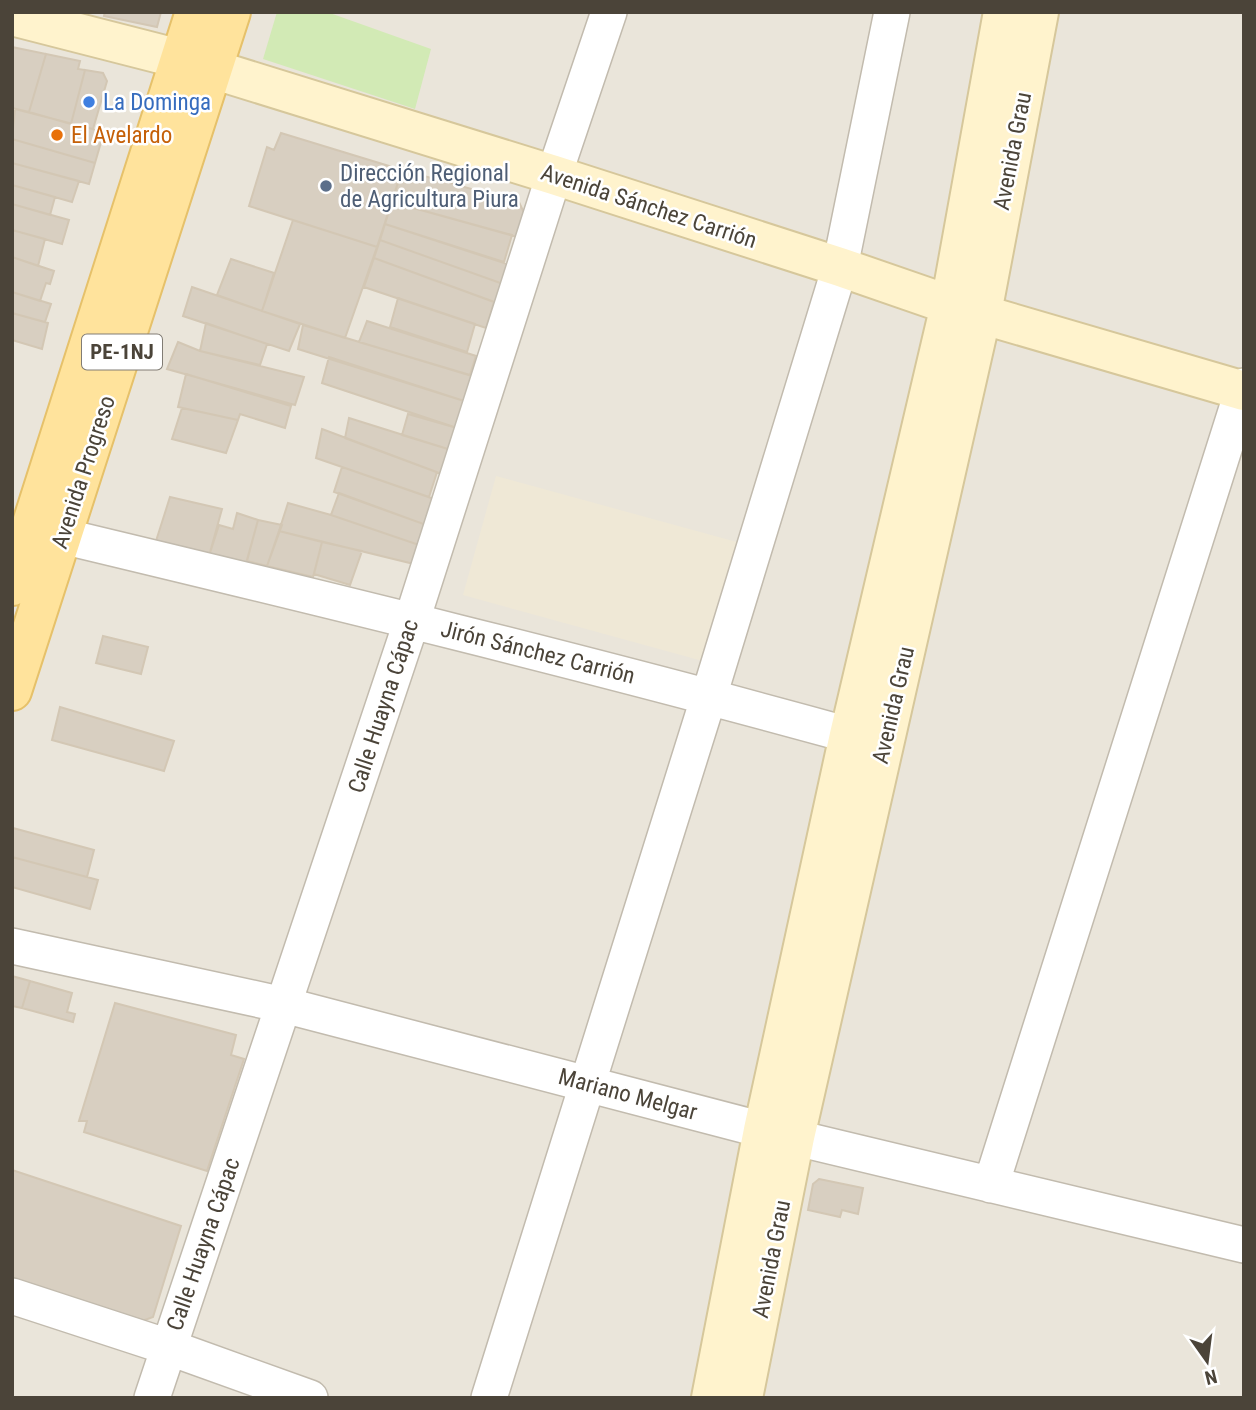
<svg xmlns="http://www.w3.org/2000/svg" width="1256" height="1410" font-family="'Roboto Condensed',sans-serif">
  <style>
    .residential { fill: #eae5da }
    .education { fill: #efe8d6 }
    .green { fill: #d2eab5 }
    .building { fill: #d8cfc1; stroke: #d3c7b4; stroke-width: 2 }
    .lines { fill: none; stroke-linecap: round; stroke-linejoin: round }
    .street-casing { stroke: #c2bbae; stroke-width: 38 }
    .secondary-casing { stroke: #d6c79b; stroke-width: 42 }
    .primary-casing { stroke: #e6c16a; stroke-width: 42 }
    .street { stroke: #fff; stroke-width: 35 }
    .secondary { stroke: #fff3cd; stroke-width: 38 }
    .primary { stroke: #ffe39c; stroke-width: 38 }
    .shop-dot { fill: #3f7fe0; stroke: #fff; stroke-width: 2.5 }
    .food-dot { fill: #e8710a; stroke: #fff; stroke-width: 2.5 }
    .service-dot { fill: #5c6f8a; stroke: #fff; stroke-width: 2.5 }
    .labels { text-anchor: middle; stroke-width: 5; stroke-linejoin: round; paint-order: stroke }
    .shield { fill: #fff; stroke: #817c74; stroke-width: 2 }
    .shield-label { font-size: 21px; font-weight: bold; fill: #4b4439 }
    .shop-label { font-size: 23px; fill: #366cbe; stroke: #fff; text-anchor: start }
    .food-label { font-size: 23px; fill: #c56008; stroke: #fff; text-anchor: start }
    .street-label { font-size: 23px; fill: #4b4439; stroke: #fff }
    .service-label { font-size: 23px; fill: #4e5e75; stroke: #fff; text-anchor: start }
  </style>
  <rect width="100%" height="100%" fill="#f6f3ec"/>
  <path class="residential" d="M 12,12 L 1244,12 L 1244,1398 L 12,1398 Z"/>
  <path class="education" d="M 496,476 L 744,544 L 710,663 L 463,595 Z"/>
  <path class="green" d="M 277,12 L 327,12 L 431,49 L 415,109 L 263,59 Z"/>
  <path class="building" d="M 105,12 L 161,12 L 157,27 L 104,16 Z
    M 12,47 L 46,54 L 29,112 L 12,108 Z
    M 46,54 L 80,61 L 78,69 L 85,70 L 71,124 L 29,112 Z
    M 85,70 L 103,73 L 107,81 L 93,129 L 71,124 Z
    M 15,109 L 104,132 L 95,163 L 12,139 Z
    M 281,133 L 402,170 L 377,247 L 249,206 L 267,147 L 274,150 Z
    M 12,139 L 95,163 L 89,184 L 12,163 Z
    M 12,163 L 79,181 L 72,202 L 12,185 Z
    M 402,170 L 519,202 L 526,217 L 517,237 L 392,202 Z
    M 12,185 L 55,197 L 50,215 L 12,204 Z
    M 392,202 L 512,235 L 504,262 L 385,224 Z
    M 12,204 L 69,220 L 62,244 L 12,230 Z
    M 293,220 L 377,247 L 345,338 L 262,311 Z
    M 385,224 L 513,266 L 506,285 L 380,240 Z
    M 12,230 L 45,239 L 38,266 L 12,257 Z
    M 380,240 L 506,285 L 500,304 L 374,258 Z
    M 12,257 L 54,271 L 50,284 L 46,283 L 40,301 L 12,292 Z
    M 374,258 L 494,302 L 486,328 L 364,287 Z
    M 231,259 L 274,273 L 262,311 L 217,295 Z
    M 192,287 L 300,324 L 289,351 L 183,316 Z
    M 12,292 L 51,304 L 45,322 L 12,313 Z
    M 398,298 L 475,324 L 467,352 L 390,327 Z
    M 12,313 L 48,323 L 42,349 L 12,340 Z
    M 367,321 L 476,356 L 470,375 L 359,342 Z
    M 206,323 L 267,344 L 260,365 L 200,351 Z
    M 303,325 L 472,376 L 464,401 L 298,349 Z
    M 178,342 L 200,351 L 304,377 L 295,405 L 167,369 Z
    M 329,357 L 464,401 L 457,428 L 322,383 Z
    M 186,374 L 291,406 L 285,428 L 240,414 L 238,420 L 178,407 Z
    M 182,408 L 238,420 L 226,453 L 172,439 Z
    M 408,414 L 457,428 L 451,450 L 402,435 Z
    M 349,418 L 451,450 L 444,475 L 345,438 Z
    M 322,429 L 437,472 L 429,497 L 316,458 Z
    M 342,467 L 437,500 L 429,526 L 334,492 Z
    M 339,493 L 429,526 L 422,546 L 331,515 Z
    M 170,497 L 222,509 L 209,556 L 156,541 Z
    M 288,503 L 331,515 L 422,546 L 414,564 L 279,531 Z
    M 237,513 L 258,520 L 245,567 L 209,556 L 219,525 L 233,529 Z
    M 258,520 L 282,525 L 267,566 L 247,561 Z
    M 279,531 L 322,542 L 313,577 L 267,566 Z
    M 322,542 L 362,551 L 350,585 L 314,574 Z
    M 103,636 L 148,647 L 141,674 L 96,663 Z
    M 60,707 L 174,741 L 164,771 L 52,740 Z
    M 13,828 L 94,850 L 87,877 L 12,857 Z
    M 12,857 L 98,880 L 90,909 L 12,887 Z
    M 12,976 L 30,981 L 22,1008 L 12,1006 Z
    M 30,981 L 72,993 L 67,1012 L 75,1014 L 73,1022 L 22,1008 Z
    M 115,1003 L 236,1035 L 231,1055 L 244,1059 L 207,1171 L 84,1132 L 87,1121 L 79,1121 Z
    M 12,1170 L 181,1226 L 153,1317 L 137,1323 L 12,1284 Z
    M 819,1179 L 863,1188 L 858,1214 L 842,1210 L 840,1217 L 808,1210 L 813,1184 Z"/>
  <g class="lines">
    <g class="street-casing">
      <path id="street" d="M 62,536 C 325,599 588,663 849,735
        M 12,946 L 284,1005 L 763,1130 L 1244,1245
        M 991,1185 L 1244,386
        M 12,1296 L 168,1347 L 310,1398
        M 152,1398 L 412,620 L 554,175 L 609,12
        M 489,1398 L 709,696 L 840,267 L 892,12"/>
    </g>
    <g class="secondary-casing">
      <path id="secondary" d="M 12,16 L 180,59 L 554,175 L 840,267 L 950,305 L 1244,391
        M 711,1398 L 763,1130 L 849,735 L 950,305 L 1003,12
        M 743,1398 L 795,1137 L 982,313 L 1039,12"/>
    </g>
    <g class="primary-casing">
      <path id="primary" d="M 12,586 L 195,12
        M 12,691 L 231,12"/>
    </g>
    <use href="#street" class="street"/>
    <use href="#secondary" class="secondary"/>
    <use href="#primary" class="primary"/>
  </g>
  <circle class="shop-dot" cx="89" cy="102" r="7"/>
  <circle class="food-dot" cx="57" cy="135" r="7"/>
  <circle class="service-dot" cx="326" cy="186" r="7"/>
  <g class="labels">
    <rect class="shield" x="82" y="334.5" width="80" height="35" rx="5"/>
    <g class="shield-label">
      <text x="122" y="359">PE-1NJ</text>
    </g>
    <g class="shop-label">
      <text x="103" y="110">La Dominga</text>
    </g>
    <g class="food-label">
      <text x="71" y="143">El Avelardo</text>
    </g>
    <g class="street-label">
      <text transform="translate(1012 151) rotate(-79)" y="8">Avenida Grau</text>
      <text transform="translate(649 206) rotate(18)" y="8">Avenida Sánchez Carrión</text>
      <text transform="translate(83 472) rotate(-72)" y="8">Avenida Progreso</text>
      <text transform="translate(538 652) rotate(14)" y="8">Jirón Sánchez Carrión</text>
      <text transform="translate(893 705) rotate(-77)" y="8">Avenida Grau</text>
      <text transform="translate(383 706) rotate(-72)" y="8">Calle Huayna Cápac</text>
      <text transform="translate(628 1094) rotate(15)" y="8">Mariano Melgar</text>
      <text transform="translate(203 1244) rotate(-71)" y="8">Calle Huayna Cápac</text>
      <text transform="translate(771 1259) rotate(-79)" y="8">Avenida Grau</text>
    </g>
    <g class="service-label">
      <text x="340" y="181">Dirección Regional<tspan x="340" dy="26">de Agricultura Piura</tspan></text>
    </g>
  </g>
  <rect width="1256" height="1410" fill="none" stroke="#4b4439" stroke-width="28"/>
  <g transform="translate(1207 1361) rotate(166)" stroke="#ffffff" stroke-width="5" paint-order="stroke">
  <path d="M0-5L12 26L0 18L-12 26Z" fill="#4b4439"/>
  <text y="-10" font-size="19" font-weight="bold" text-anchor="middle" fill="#4b4439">N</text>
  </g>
</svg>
